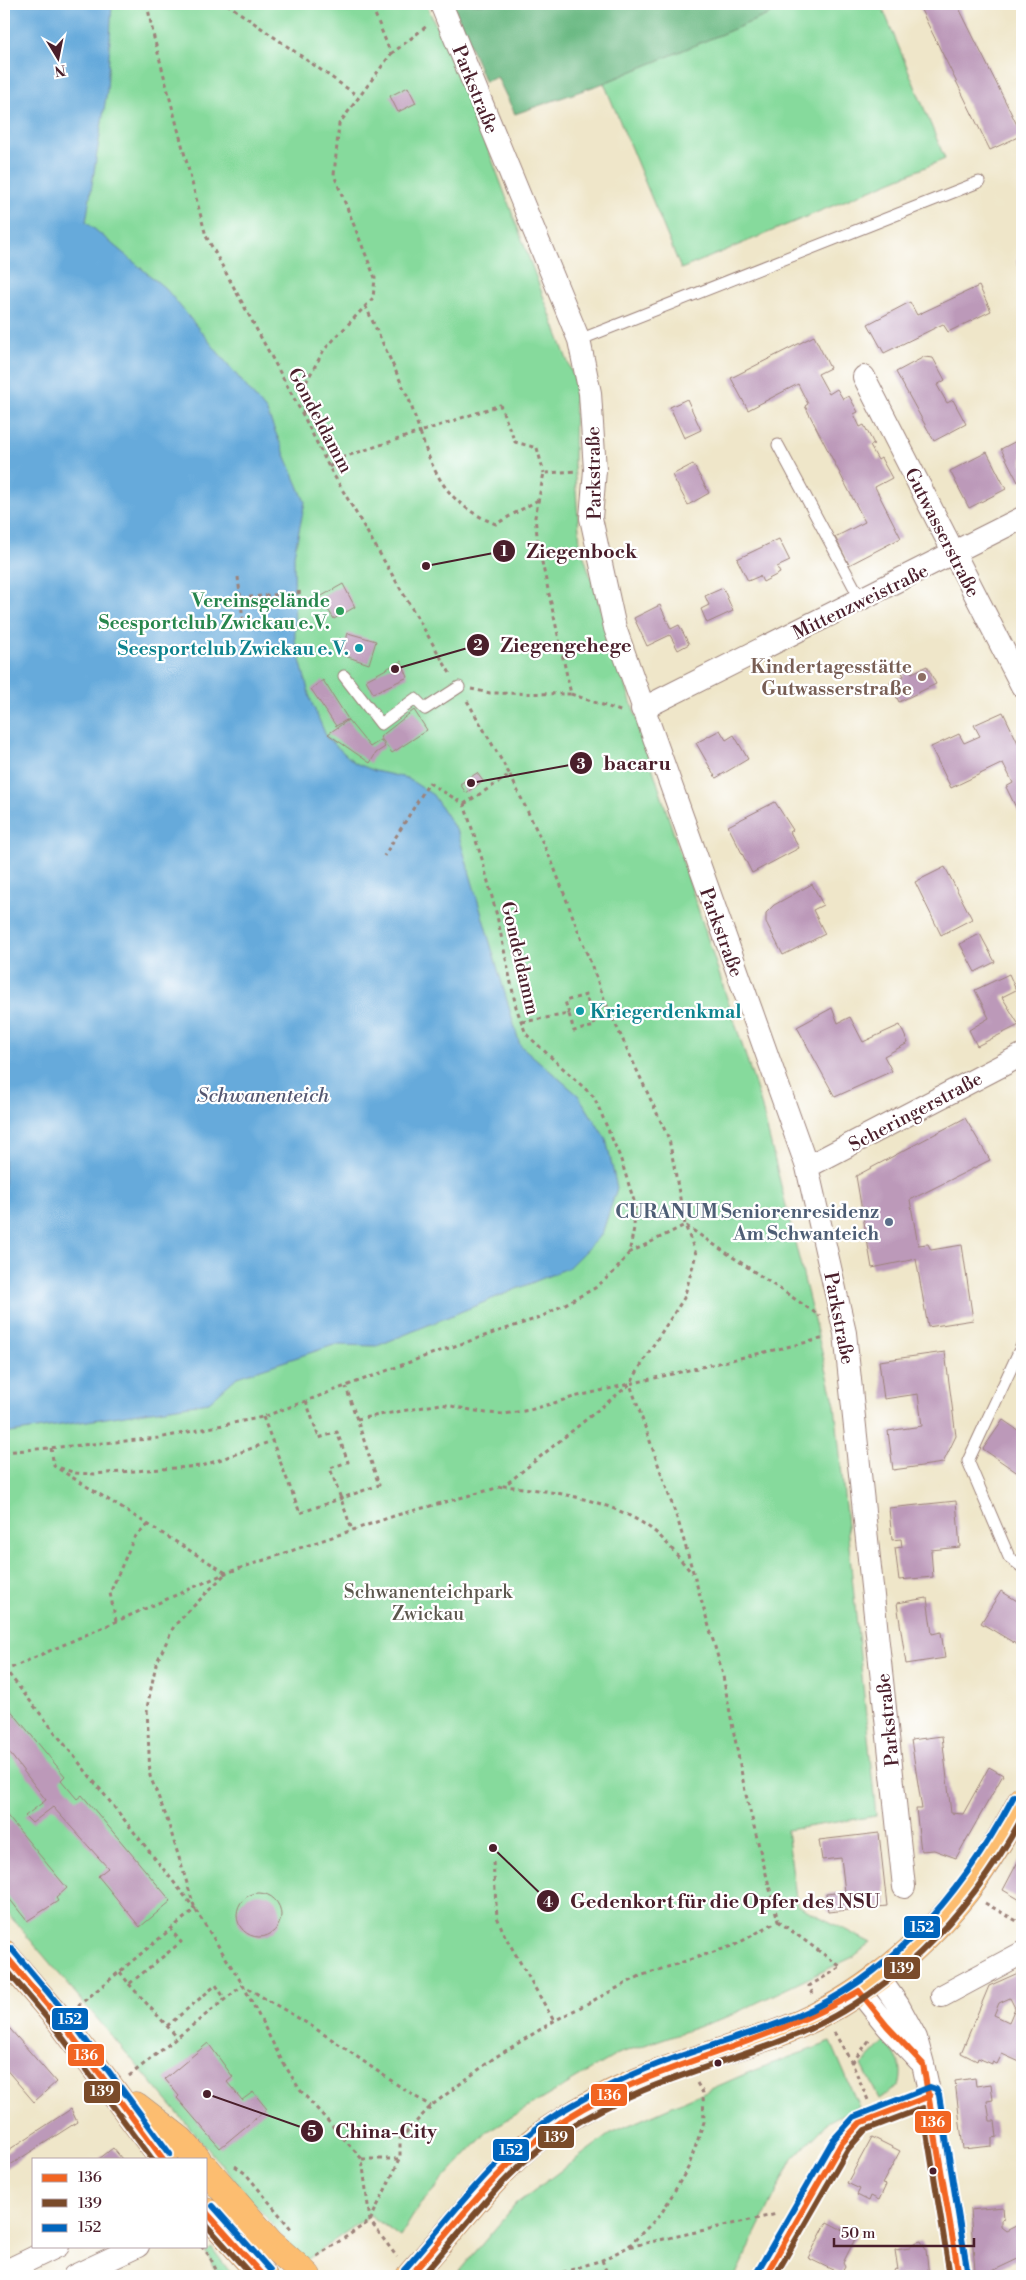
<svg xmlns="http://www.w3.org/2000/svg" width="1026" height="2280" font-family="'Libre Bodoni',serif">
  <style>
    .green { fill: #86da9c; stroke: #687c64 }
    .forest { fill: #6cba84; stroke: #5b6c58 }
    .water { fill: #66aadb; stroke: #586483 }
    .building { fill: #bc99b9; fill-rule: evenodd }
    .lines { fill: none; stroke-linecap: round; stroke-linejoin: round }
    .lane-casing { stroke: #9c827a; stroke-width: 13 }
    .street-casing { stroke: #9c827a; stroke-width: 24 }
    .primary-casing { stroke: #9c827a; stroke-width: 29 }
    .path { stroke: #9c827a; stroke-width: 3; stroke-dasharray: 4 4; stroke-linecap: butt }
    .lane { stroke: #fff; stroke-width: 11 }
    .street { stroke: #fff; stroke-width: 22 }
    .primary { stroke: #fcbd6f; stroke-width: 28 }
    .bus-1-casing { stroke: #fff; stroke-width: 10 }
    .bus-2-casing { stroke: #fff; stroke-width: 10 }
    .bus-3-casing { stroke: #fff; stroke-width: 10 }
    .bus-1 { stroke: #f26522; stroke-width: 6 }
    .bus-2 { stroke: #7a4b2a; stroke-width: 6 }
    .bus-3 { stroke: #0065bd; stroke-width: 6 }
    .leisure-dot { fill: #2e9e5b; stroke: #fff; stroke-width: 2 }
    .culture-dot { fill: #0f9aa8; stroke: #fff; stroke-width: 2 }
    .education-dot { fill: #8d6e63; stroke: #fff; stroke-width: 2 }
    .service-dot { fill: #5c6f8a; stroke: #fff; stroke-width: 2 }
    .bus-dot { fill: #4a1f2b; stroke: #fff; stroke-width: 2 }
    .labels { text-anchor: middle; stroke-width: 4.5; stroke-linejoin: round; paint-order: stroke }
    .street-label { font-size: 19px; fill: #4a1f2b; stroke: #fff }
    .leisure-label { font-size: 19px; font-weight: bold; fill: #27864d; stroke: #fff; text-anchor: end }
    .culture-label { font-size: 19px; font-weight: bold; fill: #0d838f; stroke: #fff; text-anchor: end }
    .education-label { font-size: 19px; font-weight: bold; fill: #785e54; stroke: #fff; text-anchor: end }
    .service-label { font-size: 19px; font-weight: bold; fill: #4e5e75; stroke: #fff; text-anchor: end }
    .park-label { font-size: 19px; fill: #5c574d; stroke: #fff }
    .water-label { font-size: 20px; font-style: italic; fill: #555771; stroke: #fff }
    .leader { fill: none; stroke: #4a1f2b; stroke-width: 2 }
    .callout-dot { fill: #4a1f2b; stroke: #fff; stroke-width: 2 }
    .mark-label { font-size: 15px; text-anchor: middle; font-weight: bold; fill: #fff }
    .callout-label { font-size: 20px; text-anchor: middle; font-weight: bold; fill: #4a1f2b; stroke: #fff; stroke-width: 4.5; stroke-linejoin: round; paint-order: stroke }
    .line-badge { stroke: #fff; stroke-width: 2 }
    .badge-label { font-size: 14px; text-anchor: middle; font-weight: bold; fill: #fff }
  </style>
  <rect width="100%" height="100%" fill="#fff"/>
  <filter id="ink" filterUnits="userSpaceOnUse"><feTurbulence type="fractalNoise" baseFrequency=".02" numOctaves="2"/><feDisplacementMap in="SourceGraphic" scale="10" xChannelSelector="R" yChannelSelector="G"/><feConvolveMatrix kernelMatrix="1 2 1 2 8 2 1 2 1" color-interpolation-filters="sRGB"/></filter>
  <filter id="wash" filterUnits="userSpaceOnUse"><feTurbulence type="fractalNoise" baseFrequency=".0096" numOctaves="4" result="noise"/><feDisplacementMap in="SourceGraphic" scale="20" xChannelSelector="R" yChannelSelector="G"/><feGaussianBlur stdDeviation="1.12" result="paint"/><feColorMatrix in="noise" values="0 0 0 0 0 0 0 0 0 0 0 0 0 0 0 0 0 1.4 0 .05"/><feComposite in="paint" operator="in"/></filter>
  <g filter="url(#wash)">
    <rect width="100%" height="100%" fill="#efe6c9"/>
    <path class="green" d="M 4,4 L 426,4 L 466,90 L 575,381 L 574,464 L 580,544 L 760,1100 L 835,1405 L 876,1816 L 787,1830 L 797,1905 L 871,1943 L 853,1957 L 727,2017 L 618,2054 L 488,2131 L 419,2206 L 400,2237 L 370,2215 L 304,2262 L 4,1909 Z
      M 794,4 L 881,4 L 945,159 L 681,269 L 604,83 Z
      M 885,2041 C 897,2057 905,2065 899,2086 L 879,2099 L 862,2065 Z
      M 831,2042 L 859,2107 L 829,2122 L 793,2159 L 735,2276 L 455,2276 L 516,2204 L 611,2133 L 752,2071 Z
      M 212,2248 L 233,2276 L 219,2276 L 206,2252 Z"/>
    <path class="forest" d="M 453,4 L 794,4 L 604,83 L 515,114 L 497,77 L 485,82 Z"/>
    <path class="water" d="M 4,4 L 112,4 L 107,91 L 86,222 L 166,289 L 267,412 L 305,502 L 294,555 L 295,641 L 311,701 L 327,738 L 355,763 L 375,771 L 407,778 L 433,795 L 458,833 L 520,1045 L 578,1095 L 606,1139 L 617,1188 L 602,1234 L 568,1268 L 377,1346 L 334,1345 L 237,1377 L 209,1402 L 4,1434 Z"/>
    <g id="blocks">
      <path class="building" d="M 918,4 L 957,4 L 1022,135 L 990,150 Z
        M 408,87 L 416,103 L 398,112 L 390,96 Z
        M 1022,258 L 1022,273 L 1016,261 Z
        M 979,286 L 991,311 L 948,332 L 943,324 L 884,353 L 868,324 L 910,302 L 917,315 Z
        M 814,336 L 830,368 L 818,374 L 829,394 L 837,389 L 843,399 L 849,396 L 858,412 L 854,414 L 860,427 L 864,425 L 874,444 L 870,446 L 878,460 L 881,458 L 892,478 L 875,487 L 901,538 L 849,565 L 835,537 L 865,522 L 805,406 L 808,404 L 798,384 L 748,410 L 731,378 Z
        M 924,357 L 933,358 L 945,380 L 937,385 L 947,403 L 953,400 L 966,424 L 934,441 L 896,372 Z
        M 687,399 L 701,430 L 684,438 L 670,407 Z
        M 1022,438 L 1022,480 L 1018,482 L 1001,449 Z
        M 987,452 L 1006,489 L 969,508 L 950,471 Z
        M 693,464 L 709,493 L 688,505 L 672,475 Z
        M 779,539 L 790,561 L 777,567 L 780,573 L 763,582 L 760,576 L 748,581 L 737,559 Z
        M 343,584 L 355,607 L 334,619 L 320,597 Z
        M 723,588 L 733,611 L 707,623 L 701,609 L 709,605 L 705,596 Z
        M 660,605 L 671,629 L 679,625 L 689,644 L 678,650 L 670,635 L 647,646 L 634,618 Z
        M 348,633 L 376,641 L 369,664 L 342,655 Z
        M 401,661 L 408,677 L 373,693 L 366,680 Z
        M 927,666 L 936,684 L 899,702 L 890,683 L 904,676 L 901,671 L 909,667 L 912,673 Z
        M 323,680 L 348,719 L 336,726 L 311,689 Z
        M 414,710 L 427,730 L 392,753 L 380,737 Z
        M 1003,712 L 1018,743 L 1022,742 L 1022,820 L 1006,787 L 1013,783 L 1003,763 L 951,788 L 931,747 L 959,734 L 964,743 L 980,736 L 974,725 Z
        M 348,720 L 370,747 L 381,740 L 385,747 L 376,753 L 370,763 L 328,734 Z
        M 720,730 L 726,740 L 734,735 L 748,759 L 716,778 L 696,743 Z
        M 477,773 L 483,781 L 466,793 L 460,784 Z
        M 775,802 L 793,830 L 790,832 L 799,848 L 752,873 L 728,826 Z
        M 945,867 L 972,919 L 941,935 L 915,882 Z
        M 812,884 L 823,905 L 813,910 L 825,934 L 783,955 L 766,922 L 766,913 L 774,905 Z
        M 980,934 L 995,962 L 975,972 L 960,944 Z
        M 1009,974 L 1016,990 L 1002,997 L 1019,1025 L 977,1046 L 969,1030 L 989,1018 L 975,990 Z
        M 832,1008 L 838,1023 L 850,1017 L 863,1042 L 900,1025 L 908,1043 L 884,1056 L 892,1071 L 835,1097 L 797,1027 Z
        M 965,1118 L 990,1160 L 910,1200 L 918,1245 L 928,1244 L 931,1250 L 962,1245 L 973,1320 L 928,1327 L 916,1259 L 872,1268 L 856,1176 Z
        M 945,1352 L 956,1436 L 943,1463 L 893,1470 L 888,1431 L 922,1426 L 918,1394 L 884,1399 L 879,1361 Z
        M 1003,1420 L 1022,1433 L 1022,1476 L 983,1449 Z
        M 956,1501 L 960,1547 L 931,1550 L 933,1577 L 899,1580 L 895,1548 L 902,1547 L 901,1539 L 892,1540 L 889,1508 Z
        M 1001,1591 L 1022,1604 L 1021,1647 L 981,1623 Z
        M 927,1598 L 932,1634 L 941,1632 L 945,1658 L 906,1664 L 897,1603 Z
        M 4,1702 L 65,1776 L 61,1780 L 77,1799 L 82,1795 L 171,1901 L 140,1927 L 98,1876 L 108,1868 L 53,1807 L 32,1823 L 25,1816 L 46,1800 L 4,1746 Z
        M 942,1736 L 951,1813 L 963,1814 L 989,1767 L 1003,1775 L 956,1858 L 934,1850 L 921,1851 L 916,1809 L 922,1809 L 911,1740 Z
        M 4,1812 L 67,1888 L 56,1898 L 58,1901 L 27,1921 L 4,1892 Z
        M 879,1833 L 887,1906 L 828,1912 L 826,1894 L 845,1892 L 841,1858 L 822,1860 L 819,1840 Z
        M 1022,1854 L 1022,1901 L 1003,1890 Z
        M237 1915a22 22 0 1 1 44 0a22 22 0 1 1-44 0Z
        M 1018,1973 L 1022,1975 L 1022,2063 L 1002,2054 L 997,2064 L 992,2062 L 992,2064 L 978,2058 L 977,2061 L 961,2053 L 989,1986 ZM 1010,1998 L 1015,2008 L 1009,2022 L 994,2015 L 999,2003 Z
        M 4,2022 L 56,2082 L 34,2102 L 4,2067 Z
        M 208,2043 L 233,2077 L 227,2082 L 242,2100 L 253,2092 L 267,2109 L 220,2148 L 177,2098 L 179,2096 L 165,2079 Z
        M 975,2078 L 976,2086 L 991,2084 L 993,2100 L 987,2101 L 990,2121 L 995,2121 L 997,2137 L 992,2138 L 992,2146 L 963,2149 L 955,2081 Z
        M 71,2109 L 77,2122 L 4,2169 L 4,2153 Z
        M 872,2137 L 900,2151 L 882,2184 L 886,2185 L 879,2200 L 871,2196 L 869,2201 L 857,2195 L 860,2189 L 847,2183 Z
        M 113,2148 L 122,2159 L 99,2159 Z
        M 1003,2207 L 1004,2219 L 1001,2220 L 1001,2227 L 1006,2231 L 1022,2223 L 1022,2257 L 984,2275 L 975,2270 L 970,2210 Z
        M 827,2222 L 856,2237 L 843,2263 L 845,2267 L 841,2274 L 808,2258 Z
        M 921,2241 L 926,2250 L 929,2276 L 892,2276 L 895,2269 L 898,2270 L 895,2250 L 910,2248 L 914,2243 Z"/>
    </g>
  </g>
  <g filter="url(#ink)">
    <use href="#blocks" fill-opacity="0" stroke="#9c827a" stroke-width="1"/>
    <g class="lines">
      <g class="lane-casing">
        <path id="lane" d="M 579,340 L 979,182
          M 778,445 L 861,600
          M 344,676 L 381,724 L 415,699 L 425,709 L 459,687
          M 1022,1345 L 968,1461 L 1009,1557 L 1022,1567"/>
      </g>
      <g class="street-casing">
        <path id="street" d="M 441,4 L 579,340 L 590,393 L 595,470 L 591,518 L 615,628 L 807,1167 L 845,1333 L 904,1887
          M 864,377 L 1022,686
          M 642,709 L 1022,518
          M 807,1167 L 1022,1055
          M 879,1978 L 898,2005 L 916,2038 L 923,2064 L 930,2096 L 959,2276
          M 859,1991 L 887,2026 L 919,2060
          M 942,1996 L 1022,1953
          M 4,2272 L 58,2246
          M 74,2276 L 138,2246
          M 765,2276 L 841,2144 L 860,2123 L 930,2096"/>
      </g>
      <g class="primary-casing">
        <path id="primary" d="M 4,1954 L 60,2020 L 163,2159
          M 136,2106 L 180,2140 L 197,2159
          M 206,2169 L 269,2242 L 307,2276
          M 206,2212 L 263,2276
          M 410,2276 C 447,2236 480,2191 519,2154 C 536,2137 558,2124 578,2112 C 639,2074 708,2057 775,2034 C 849,2008 917,1953 965,1892 C 987,1863 1005,1832 1022,1800"/>
      </g>
      <path class="path" d="M 147,4 L 154,38 L 206,236 L 303,415 L 329,467 L 451,675
        M 227,4 L 358,96
        M 391,54 L 428,25
        M 303,414 L 305,384 L 324,350 L 373,298 L 375,278 L 334,175 L 339,124 L 391,54 L 371,4
        M 329,467 L 341,458 L 420,432 L 410,402 L 366,307
        M 538,500 L 496,524 C 450,506 434,477 420,432 L 500,405 L 515,442 L 537,448 L 544,473
        M 238,577 L 243,620
        M 241,598 L 304,592
        M 471,689 L 490,693 L 571,694 L 538,544 L 535,517 L 544,473 L 577,471
        M 571,694 L 623,712
        M 510,775 L 552,862 L 607,1006 L 669,1139 L 685,1225 L 696,1254 L 684,1298 L 652,1347 L 630,1384 L 504,1486 C 553,1491 609,1499 650,1528 C 666,1539 679,1559 692,1573
        M 464,804 L 510,775 L 466,699
        M 569,1014 L 565,1001 L 586,995 L 590,1010
        M 522,1022 L 569,1014 L 574,1031 L 595,1026 L 590,1010 L 607,1006
        M 629,1253 L 685,1225 L 820,1316
        M 306,1401 L 319,1438 L 337,1432 L 348,1462 L 330,1468 L 352,1530
        M 263,1417 L 300,1513 L 379,1485 L 346,1387
        M 357,1419 L 441,1404 L 486,1413 L 504,1414 L 530,1410 L 574,1397 L 825,1338
        M 51,1448 L 54,1466 L 226,1573 L 174,1626 L 156,1664 L 147,1708 L 150,1776 L 166,1816 L 195,1909 L 243,1985 L 281,2059 L 300,2090 L 362,2159 L 370,2221 L 397,2257
        M 4,1452 L 159,1438 L 263,1417 L 434,1353 L 541,1317 L 595,1288 L 615,1271 L 629,1253 L 634,1228 L 635,1204 L 620,1157 L 594,1097 L 526,1034 L 516,1007 L 497,916 L 482,859 L 464,804 L 429,783 L 384,856
        M 60,1468 L 76,1473 L 94,1474 L 202,1466 L 272,1441
        M 116,1621 L 110,1593 L 134,1538 L 149,1524
        M 4,1668 L 195,1909 L 78,2006
        M 4,1671 L 226,1573 L 397,1515 L 504,1486
        M 493,1862 L 497,1917 L 505,1936 L 554,2021
        M 985,1903 L 1022,1924
        M 778,1921 L 841,1967 L 809,1986 L 813,1994
        M 120,1972 L 129,1984 L 181,1942 L 171,1930
        M 129,1984 L 177,2037
        M 167,2026 L 216,1985 L 225,1999
        M 834,2032 L 852,2063 L 868,2100
        M 852,2063 L 871,2038
        M 129,2076 L 243,1985 C 269,2002 297,2016 322,2033 C 359,2057 393,2084 431,2106
        M 362,2159 L 400,2159
        M 235,2166 L 246,2174 L 292,2230
        M 201,2246 L 209,2255 L 219,2276
        M 629,2246 L 661,2214 L 688,2168 L 704,2122 L 703,2093 L 697,2083
        M 317,2256 L 370,2221 L 400,2159 L 400,2139 L 431,2106 L 494,2058 L 554,2021 L 640,1976 L 735,1945 L 778,1921 L 745,1791 L 722,1671 L 679,1524 L 630,1384
        M 602,2260 L 608,2276
        M 531,2276 L 561,2273 L 602,2260 L 628,2247 L 777,2214"/>
      <use href="#lane" class="lane"/>
      <use href="#street" class="street"/>
      <use href="#primary" class="primary"/>
      <g class="bus-1-casing">
        <path id="bus-1" d="M 4,1954 L 60,2020 L 163,2159
          M 859,1991 L 887,2026 L 923,2064 L 959,2276
          M 206,2212 L 263,2276
          M 410,2276 C 460,2220 503,2158 567,2118 C 658,2061 767,2046 859,1991
          M 765,2276 L 841,2144 L 860,2123 L 930,2096"/>
      </g>
      <g class="bus-2-casing">
        <path id="bus-2" d="M 4,1967 L 53,2025 L 152,2159
          M 206,2225 L 252,2276
          M 422,2276 C 467,2226 507,2166 566,2130 C 635,2086 703,2070 778,2042 C 887,2002 967,1918 1022,1818
          M 775,2276 L 848,2149 L 865,2130 L 923,2108 L 950,2276"/>
      </g>
      <g class="bus-3-casing">
        <path id="bus-3" d="M 11,1948 L 67,2015 L 170,2154
          M 213,2206 L 270,2270
          M 404,2270 C 452,2216 495,2153 557,2114 C 594,2092 632,2073 672,2059 C 713,2044 756,2033 797,2016 C 896,1974 965,1888 1014,1796
          M 757,2272 L 833,2140 L 854,2117 L 930,2087 L 936,2089 L 939,2095 L 968,2275"/>
      </g>
      <use href="#bus-1" class="bus-1"/>
      <use href="#bus-2" class="bus-2"/>
      <use href="#bus-3" class="bus-3"/>
    </g>
  </g>
  <circle class="leisure-dot" cx="340" cy="611" r="5"/>
  <g class="culture-dot">
    <circle cx="359" cy="648" r="5"/>
    <circle cx="580" cy="1011" r="5"/>
  </g>
  <circle class="education-dot" cx="922" cy="677" r="5"/>
  <circle class="service-dot" cx="889" cy="1222" r="5"/>
  <g class="bus-dot">
    <circle cx="718" cy="2063" r="4.5"/>
    <circle cx="933" cy="2171" r="4.5"/>
  </g>
  <g class="labels">
    <g class="street-label">
      <text transform="translate(476 89) rotate(68)" y="7">Parkstraße</text>
      <text transform="translate(321 420) rotate(62)" y="7">Gondeldamm</text>
      <text transform="translate(593 473) rotate(-91)" y="7">Parkstraße</text>
      <text transform="translate(943 532) rotate(63)" y="7">Gutwasserstraße</text>
      <text transform="translate(860 601) rotate(-26)" y="7">Mittenzweistraße</text>
      <text transform="translate(722 932) rotate(70)" y="7">Parkstraße</text>
      <text transform="translate(521 958) rotate(77)" y="7">Gondeldamm</text>
      <text transform="translate(915 1111) rotate(-28)" y="7">Scheringerstraße</text>
      <text transform="translate(840 1318) rotate(79)" y="7">Parkstraße</text>
      <text transform="translate(887 1720) rotate(-96)" y="7">Parkstraße</text>
    </g>
    <g class="leisure-label">
      <text x="330" y="607">Vereinsgelände<tspan x="330" dy="22">Seesportclub Zwickau e.V.</tspan></text>
    </g>
    <g class="culture-label">
      <text x="349" y="655">Seesportclub Zwickau e.V.</text>
      <text x="590" y="1018" text-anchor="start">Kriegerdenkmal</text>
    </g>
    <g class="education-label">
      <text x="912" y="673">Kindertagesstätte<tspan x="912" dy="22">Gutwasserstraße</tspan></text>
    </g>
    <g class="service-label">
      <text x="879" y="1218">CURANUM Seniorenresidenz<tspan x="879" dy="22">Am Schwanteich</tspan></text>
    </g>
    <g class="park-label">
      <text x="428" y="1598">Schwanenteichpark<tspan x="428" dy="22">Zwickau</tspan></text>
    </g>
    <g class="water-label">
      <text x="263" y="1102">Schwanenteich</text>
    </g>
  </g>
  <path class="leader" d="M426 566L504 551M395 669L478 645M471 783L581 763M493 1848L548 1901M207 2094L312 2131"/>
  <g class="callout-dot">
    <circle cx="426" cy="566" r="5"/>
    <circle cx="395" cy="669" r="5"/>
    <circle cx="471" cy="783" r="5"/>
    <circle cx="493" cy="1848" r="5"/>
    <circle cx="207" cy="2094" r="5"/>
    <circle cx="504" cy="551" r="12"/>
    <circle cx="478" cy="645" r="12"/>
    <circle cx="581" cy="763" r="12"/>
    <circle cx="548" cy="1901" r="12"/>
    <circle cx="312" cy="2131" r="12"/>
  </g>
  <g class="mark-label">
    <text x="504" y="556">1</text>
    <text x="478" y="650">2</text>
    <text x="581" y="769">3</text>
    <text x="548" y="1907">4</text>
    <text x="312" y="2136">5</text>
  </g>
  <g class="callout-label">
    <text x="582" y="558">Ziegenbock</text>
    <text x="566" y="652">Ziegengehege</text>
    <text x="637" y="770">bacaru</text>
    <text x="725" y="1908">Gedenkort für die Opfer des NSU</text>
    <text x="386" y="2138">China-City</text>
  </g>
  <g class="line-badge">
    <rect x="903" y="1915" width="38" height="24" rx="5" fill="#0065bd"/>
    <rect x="883" y="1956" width="38" height="24" rx="5" fill="#7a4b2a"/>
    <rect x="51" y="2007" width="38" height="24" rx="5" fill="#0065bd"/>
    <rect x="67" y="2043" width="38" height="24" rx="5" fill="#f26522"/>
    <rect x="83" y="2080" width="38" height="24" rx="5" fill="#7a4b2a"/>
    <rect x="590" y="2083" width="38" height="24" rx="5" fill="#f26522"/>
    <rect x="914" y="2110" width="38" height="24" rx="5" fill="#f26522"/>
    <rect x="537" y="2125" width="38" height="24" rx="5" fill="#7a4b2a"/>
    <rect x="492" y="2138" width="38" height="24" rx="5" fill="#0065bd"/>
  </g>
  <g class="badge-label">
    <text x="922" y="1932">152</text>
    <text x="902" y="1973">139</text>
    <text x="70" y="2024">152</text>
    <text x="86" y="2060">136</text>
    <text x="102" y="2096">139</text>
    <text x="609" y="2100">136</text>
    <text x="933" y="2127">136</text>
    <text x="556" y="2142">139</text>
    <text x="511" y="2155">152</text>
  </g>
  <rect width="1026" height="2280" fill="none" stroke="#fff" stroke-width="20"/>
  <rect x="32" y="2158" width="175" height="90" fill="#ffffff" stroke="#b7a5aa"/>
  <rect x="42" y="2174" width="25" height="8" fill="#f26522" stroke="#b7a5aa"/>
  <text x="78" y="2182" font-size="15" fill="#4a1f2b">136</text>
  <rect x="42" y="2199" width="25" height="8" fill="#7a4b2a" stroke="#b7a5aa"/>
  <text x="78" y="2208" font-size="15" fill="#4a1f2b">139</text>
  <rect x="42" y="2224" width="25" height="8" fill="#0065bd" stroke="#b7a5aa"/>
  <text x="78" y="2232" font-size="15" fill="#4a1f2b">152</text>
  <g transform="translate(58 58) rotate(170)" stroke="#ffffff" stroke-width="4" paint-order="stroke">
  <path d="M0-4L9 19L0 12L-9 19Z" fill="#4a1f2b"/>
  <text y="-8" font-size="14" font-weight="bold" text-anchor="middle" fill="#4a1f2b">N</text>
  </g>
  <path d="M834 2238v8h140v-8" fill="none" stroke="#4a1f2b" stroke-width="2.5"/>
  <text x="841" y="2238" font-size="15" fill="#4a1f2b" stroke="#ffffff" stroke-width="4" paint-order="stroke">50 m</text>
</svg>
